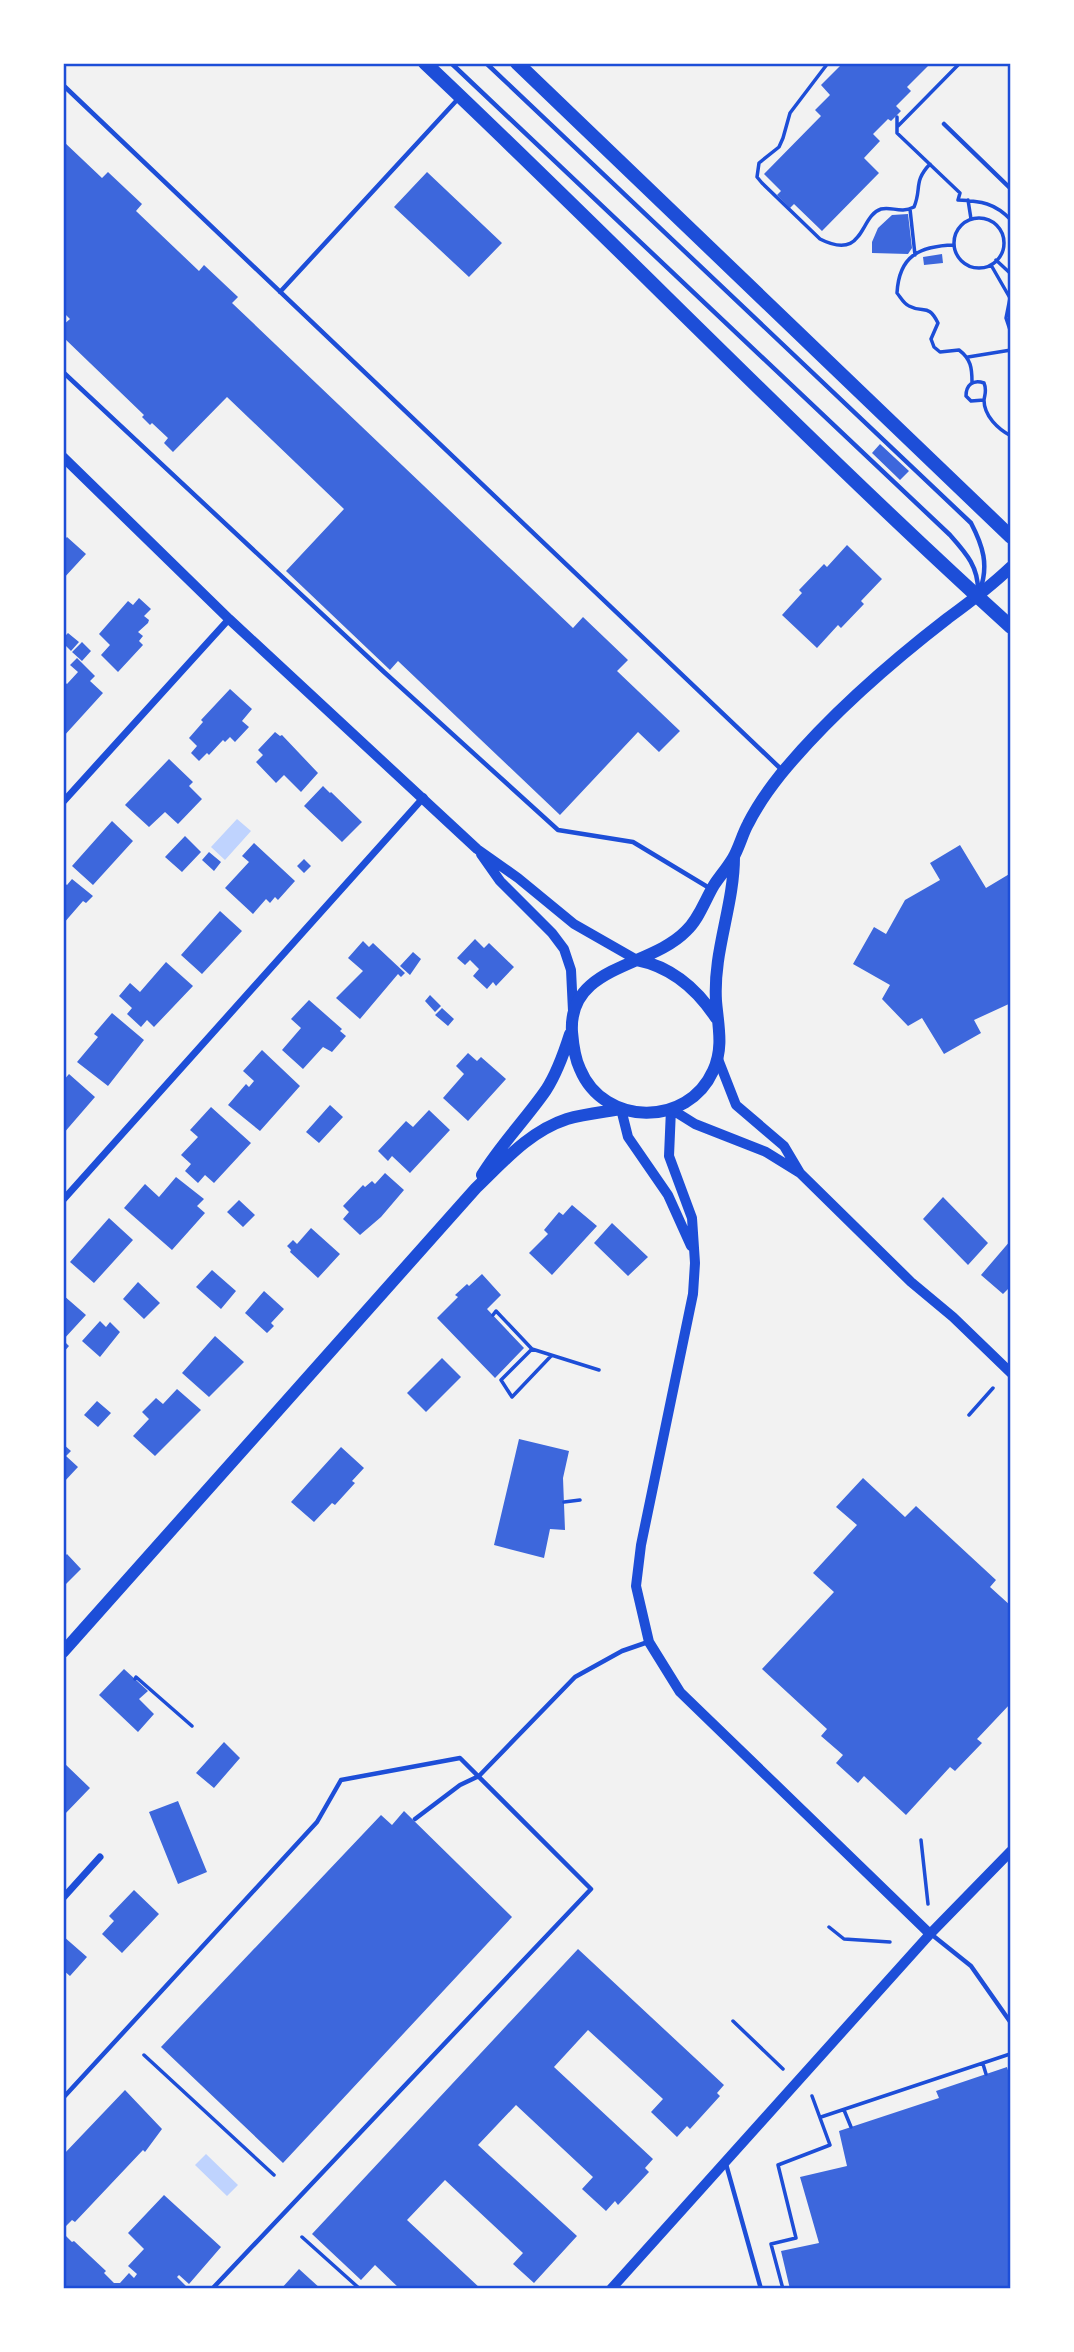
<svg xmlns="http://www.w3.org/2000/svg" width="1074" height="2352" font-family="Poppins,sans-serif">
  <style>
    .water { fill: #bfd3fe }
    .building { fill: #3d67dc }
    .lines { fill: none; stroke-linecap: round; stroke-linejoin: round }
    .path { stroke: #1d4ed8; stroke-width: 3.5 }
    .service { stroke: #1d4ed8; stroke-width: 4.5 }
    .minor { stroke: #1d4ed8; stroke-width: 7 }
    .tertiary { stroke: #1d4ed8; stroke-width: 10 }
    .secondary { stroke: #1d4ed8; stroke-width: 12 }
    .primary { stroke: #1d4ed8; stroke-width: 14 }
    .neatline { fill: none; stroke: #1d4ed8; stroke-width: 2.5 }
  </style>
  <rect width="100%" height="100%" fill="#f2f2f2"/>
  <path class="water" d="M 237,819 L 251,831 L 225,860 L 211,847 Z
    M 206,2154 L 238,2185 L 227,2196 L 195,2165 Z"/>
  <path class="building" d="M 843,63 L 931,63 L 907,87 L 911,91 L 896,106 L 901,111 L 891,121 L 888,119 L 873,134 L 880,141 L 864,158 L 879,173 L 822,231 L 794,204 L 790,208 L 777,195 L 781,191 L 764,174 L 821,116 L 815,110 L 830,95 L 821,85 Z
    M 63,141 L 102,178 L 108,172 L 142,204 L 136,211 L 199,271 L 204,265 L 238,297 L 232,303 L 573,628 L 583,617 L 628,660 L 617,671 L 680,731 L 659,752 L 638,732 L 560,815 L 398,661 L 390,670 L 286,571 L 344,509 L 227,397 L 173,452 L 164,443 L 168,438 L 152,423 L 150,425 L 142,417 L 144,415 L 63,337 L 63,325 L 70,319 L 63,312 Z
    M 427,172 L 502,243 L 469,277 L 394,207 Z
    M 908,214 L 912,248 L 908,254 L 872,253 L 872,242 L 878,228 L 892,215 Z
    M 942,254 L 943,263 L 924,265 L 923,257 Z
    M 880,444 L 909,471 L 900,480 L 872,453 Z
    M 67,537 L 86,554 L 63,579 L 63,541 Z
    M 847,545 L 882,579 L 861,601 L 864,604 L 841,628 L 838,625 L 817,648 L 782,615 L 802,593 L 799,590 L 824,564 L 827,567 Z
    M 139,598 L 151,609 L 144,616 L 149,620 L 148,623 L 138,632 L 143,636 L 139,641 L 143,645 L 118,672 L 101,655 L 110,645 L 99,634 L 128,601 L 133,605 Z
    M 68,633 L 79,642 L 71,651 L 63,643 L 63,638 Z
    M 82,642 L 91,651 L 82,661 L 72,652 Z
    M 77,658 L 95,676 L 90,681 L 103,693 L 63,737 L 63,681 L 67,684 L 78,672 L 70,665 Z
    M 230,689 L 252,709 L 242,721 L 249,727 L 235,742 L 230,737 L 225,742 L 223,740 L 209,755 L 207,753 L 199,761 L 191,753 L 197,746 L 189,738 L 203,722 L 201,720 Z
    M 275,732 L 280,736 L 282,735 L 318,773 L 301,792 L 284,775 L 276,783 L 256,762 L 263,755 L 258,750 Z
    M 169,759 L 193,782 L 189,786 L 202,799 L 178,824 L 165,812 L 149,827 L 125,805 Z
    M 323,786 L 330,793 L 331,792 L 362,822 L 342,842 L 304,806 Z
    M 112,821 L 133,841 L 93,885 L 72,866 Z
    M 185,836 L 201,852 L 182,872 L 165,857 Z
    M 254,843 L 295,881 L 278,900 L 275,897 L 270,903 L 266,899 L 253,914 L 225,888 L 249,862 L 242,856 Z
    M 960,845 L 986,888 L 1011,873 L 1011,1003 L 974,1020 L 981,1033 L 944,1054 L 922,1018 L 908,1026 L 882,999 L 890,985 L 853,964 L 874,927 L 886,934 L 905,900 L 940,880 L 930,863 Z
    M 209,852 L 221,862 L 214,871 L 202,860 Z
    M 304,859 L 311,866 L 304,873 L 297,866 Z
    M 72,879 L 93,896 L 86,903 L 83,901 L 63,924 L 63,882 L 67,885 Z
    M 220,911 L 242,931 L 202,974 L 181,955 Z
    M 475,939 L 484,948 L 489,943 L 514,967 L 496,986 L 493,982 L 487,989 L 473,976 L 479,969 L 470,960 L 465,965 L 457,958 Z
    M 363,941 L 369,947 L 373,943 L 405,973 L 401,977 L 398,974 L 360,1019 L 336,998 L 363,971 L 348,958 Z
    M 413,952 L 421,959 L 410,975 L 400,966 Z
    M 166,962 L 193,986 L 154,1027 L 147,1020 L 141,1027 L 127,1014 L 132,1008 L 119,996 L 130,983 L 140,992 Z
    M 430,995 L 441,1006 L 435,1012 L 425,1001 Z
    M 309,1000 L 342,1029 L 340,1031 L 346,1036 L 332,1052 L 323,1047 L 303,1069 L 282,1050 L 301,1028 L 291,1019 Z
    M 442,1008 L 454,1019 L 448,1026 L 435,1015 Z
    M 112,1013 L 144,1040 L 108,1086 L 77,1062 L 98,1037 L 94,1034 Z
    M 262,1050 L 300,1086 L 260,1131 L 228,1105 L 246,1084 L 249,1087 L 254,1081 L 243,1071 Z
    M 468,1053 L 477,1061 L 481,1057 L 506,1079 L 468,1121 L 443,1098 L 464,1074 L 456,1066 Z
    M 69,1074 L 95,1097 L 63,1134 L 63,1081 Z
    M 330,1105 L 343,1117 L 319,1143 L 306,1132 Z
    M 211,1107 L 251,1143 L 214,1183 L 205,1175 L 198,1183 L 185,1171 L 191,1164 L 181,1155 L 198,1137 L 190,1130 Z
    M 429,1110 L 450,1130 L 410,1173 L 392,1156 L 388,1161 L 378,1151 L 406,1121 L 413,1127 Z
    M 385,1173 L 404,1190 L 381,1217 L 360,1235 L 343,1219 L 349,1212 L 343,1206 L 363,1185 L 365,1187 L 372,1181 L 375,1184 Z
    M 176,1177 L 204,1199 L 197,1206 L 205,1213 L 172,1250 L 124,1208 L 145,1184 L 159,1197 Z
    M 943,1197 L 988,1243 L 968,1265 L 923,1219 Z
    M 239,1200 L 255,1215 L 243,1227 L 227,1212 Z
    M 572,1205 L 597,1226 L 552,1275 L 529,1253 L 548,1234 L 544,1230 L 559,1212 L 563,1215 Z
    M 109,1218 L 133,1240 L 94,1283 L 70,1262 Z
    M 612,1223 L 648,1257 L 628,1276 L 594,1243 Z
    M 311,1228 L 340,1254 L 318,1278 L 290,1252 L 291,1250 L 287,1246 L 293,1240 L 297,1244 Z
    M 1011,1240 L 1011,1286 L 1003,1294 L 981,1275 Z
    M 212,1270 L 236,1291 L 221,1309 L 196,1287 Z
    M 482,1274 L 501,1295 L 487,1309 L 524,1348 L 495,1378 L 437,1318 L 458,1297 L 455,1295 L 467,1284 L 469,1286 Z
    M 138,1282 L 160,1303 L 144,1319 L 123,1299 Z
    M 264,1291 L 284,1309 L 271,1323 L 274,1326 L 267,1333 L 245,1313 Z
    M 63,1295 L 86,1315 L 63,1340 L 69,1346 L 63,1353 Z
    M 100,1321 L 106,1327 L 110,1322 L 120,1332 L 100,1357 L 82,1341 Z
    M 215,1336 L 244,1362 L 209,1397 L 182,1373 Z
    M 442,1358 L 461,1377 L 426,1412 L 407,1393 Z
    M 177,1389 L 201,1410 L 155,1456 L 133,1436 L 149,1419 L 142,1412 L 156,1398 L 163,1404 Z
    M 97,1401 L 111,1413 L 98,1427 L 84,1415 Z
    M 519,1439 L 569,1451 L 563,1478 L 565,1530 L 550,1529 L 544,1558 L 494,1545 Z
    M 63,1444 L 71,1451 L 66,1456 L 78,1467 L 63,1483 Z
    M 341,1447 L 364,1468 L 352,1481 L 355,1483 L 335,1505 L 332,1503 L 314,1522 L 291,1502 Z
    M 863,1478 L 905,1517 L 916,1506 L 996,1580 L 990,1587 L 1011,1606 L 1011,1703 L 977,1739 L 982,1743 L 955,1771 L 950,1767 L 906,1815 L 864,1776 L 858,1783 L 836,1763 L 843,1755 L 821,1736 L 827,1729 L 762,1669 L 834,1592 L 813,1573 L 857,1525 L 836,1507 Z
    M 67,1554 L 81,1569 L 63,1587 L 63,1558 Z
    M 124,1669 L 148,1691 L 139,1699 L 154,1714 L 138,1732 L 99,1695 Z
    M 224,1742 L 240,1758 L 214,1788 L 196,1773 Z
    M 64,1763 L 90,1788 L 63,1816 L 63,1765 Z
    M 178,1801 L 207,1872 L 178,1884 L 149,1812 Z
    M 404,1811 L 512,1917 L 283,2163 L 161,2047 L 381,1815 L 392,1825 Z
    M 134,1890 L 159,1914 L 122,1953 L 102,1934 L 114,1921 L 109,1916 Z
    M 63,1936 L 87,1957 L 70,1976 L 63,1970 Z
    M 578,1949 L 724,2085 L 717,2093 L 720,2096 L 690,2129 L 687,2126 L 677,2137 L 651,2112 L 663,2099 L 588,2030 L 554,2067 L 653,2159 L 645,2168 L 649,2172 L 618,2205 L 615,2201 L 606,2211 L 582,2189 L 593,2177 L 516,2105 L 478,2145 L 577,2236 L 534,2283 L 513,2264 L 523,2253 L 445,2180 L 407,2220 L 481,2289 L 400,2289 L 375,2265 L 361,2280 L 312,2234 Z
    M 1007,2067 L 1011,2080 L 1011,2289 L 790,2289 L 781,2251 L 819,2243 L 800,2177 L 847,2166 L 839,2131 L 939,2098 L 936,2091 Z
    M 125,2090 L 162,2129 L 145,2152 L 143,2150 L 75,2222 L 72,2220 L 63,2229 L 63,2155 Z
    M 164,2195 L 221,2247 L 189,2284 L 179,2275 L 177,2277 L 188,2288 L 187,2289 L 65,2289 L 63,2287 L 63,2233 L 72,2242 L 74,2241 L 106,2271 L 104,2273 L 114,2283 L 120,2283 L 129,2273 L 134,2278 L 137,2274 L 128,2266 L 144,2249 L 128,2233 Z
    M 299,2269 L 321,2289 L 281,2289 Z"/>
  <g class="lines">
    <path class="path" d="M 828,63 L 790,113 L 783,138 L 779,147 L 759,163 L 757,177 L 762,183 L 820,239 C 865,262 859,216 881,209 C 892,206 900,214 914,207 C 922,188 913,182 930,164
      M 897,117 L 897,133 L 960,193 L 958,200 C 981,201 995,203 1011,220
      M 898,126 L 960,63
      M 968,200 L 971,219
      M 910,209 L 915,255
      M954 243a25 25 0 1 1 50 0a25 25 0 1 1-50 0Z
      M 954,245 C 919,246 899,256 897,293 C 901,298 904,304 909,306 C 924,314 928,303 938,323 L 931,339 L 934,347 L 940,352 L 959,350 C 971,359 972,368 972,382
      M 996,260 L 1011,274
      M 991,265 L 1010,298 L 1006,318 L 1011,333
      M 968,357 L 1011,350
      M 984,400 L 971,401 L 966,396 C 966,385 973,379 984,383 C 987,390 985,393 984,400 C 984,416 998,429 1011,436
      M 493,1315 L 496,1311 L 532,1349
      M 551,1356 L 512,1397 L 501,1380 L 532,1349 L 599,1370
      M 969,1415 L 993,1388
      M 564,1502 L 580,1500
      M 135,1679 L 136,1677 L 192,1726
      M 921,1840 L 928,1904
      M 829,1927 L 844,1939 L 890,1942
      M 733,2021 L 783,2069
      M 144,2055 L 274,2175
      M 983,2064 L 986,2074
      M 844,2110 L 851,2127
      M 821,2117 L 1010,2054
      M 302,2237 L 360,2289
      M 783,2289 L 771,2244 L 796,2238 L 778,2165 L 830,2145 L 812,2096"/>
    <path class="service" d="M 451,63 L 950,535 C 966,553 979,567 978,593
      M 486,63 L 971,523 C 983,546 989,565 980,590
      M 63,85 L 782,770
      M 944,124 L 1011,189
      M 280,292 L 457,100
      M 63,372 L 384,672 L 558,830 L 633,842 L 711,889
      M 415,1819 L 460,1785 L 479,1776 L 575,1677 L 622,1651 L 648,1642
      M 931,1934 L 971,1966 L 1011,2023
      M 63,2098 L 317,1822 L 341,1780 L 460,1758 L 591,1889 L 212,2289
      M 726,2164 L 761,2289"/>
    <path class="minor" d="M 63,802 L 229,619
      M 63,1200 L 424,797
      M 63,1898 L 100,1857"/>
    <path class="tertiary" d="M 63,457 L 229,619 L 477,849 L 518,878 L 574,924 L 637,960
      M 481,854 L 500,881 L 552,933 L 564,949 L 571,970 L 573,1011
      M 718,1059 L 736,1105 L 784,1146 L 800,1173
      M 621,1109 L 628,1137 L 668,1195 L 691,1246
      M 671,1109 L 669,1156 L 692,1218 L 695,1263 L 693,1294 L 641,1545 L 636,1586 L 649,1642 L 680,1692 L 930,1934
      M 671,1109 L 695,1124 L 766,1152 L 800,1173 L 911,1282 L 953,1317 L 1011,1373
      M 611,2289 L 930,1934 L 1011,1851"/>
    <path class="secondary" d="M 734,857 C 734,906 713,951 716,1001 C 718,1025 724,1048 713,1071 C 688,1127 604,1127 580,1069 C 575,1059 573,1044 572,1032 C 568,965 650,968 686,931 C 699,919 705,900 714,885 C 720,876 727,868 733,858 C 739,848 742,835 748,824 C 757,806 769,789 781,774 C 827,718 891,662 948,618 C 970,602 991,586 1011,567
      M 637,960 C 672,967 697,989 716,1018
      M 482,1175 C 501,1144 526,1119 546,1090 C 557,1073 564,1053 570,1034
      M 63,1652 L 476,1188 C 504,1161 530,1131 567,1119 C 584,1114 604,1112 621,1109"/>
    <path class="primary" d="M 425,63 C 622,249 810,445 1011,627
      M 517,63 L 1011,537"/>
  </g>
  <rect width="1074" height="2352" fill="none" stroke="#ffffff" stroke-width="130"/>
  <rect x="65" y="65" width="944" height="2222" class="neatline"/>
</svg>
